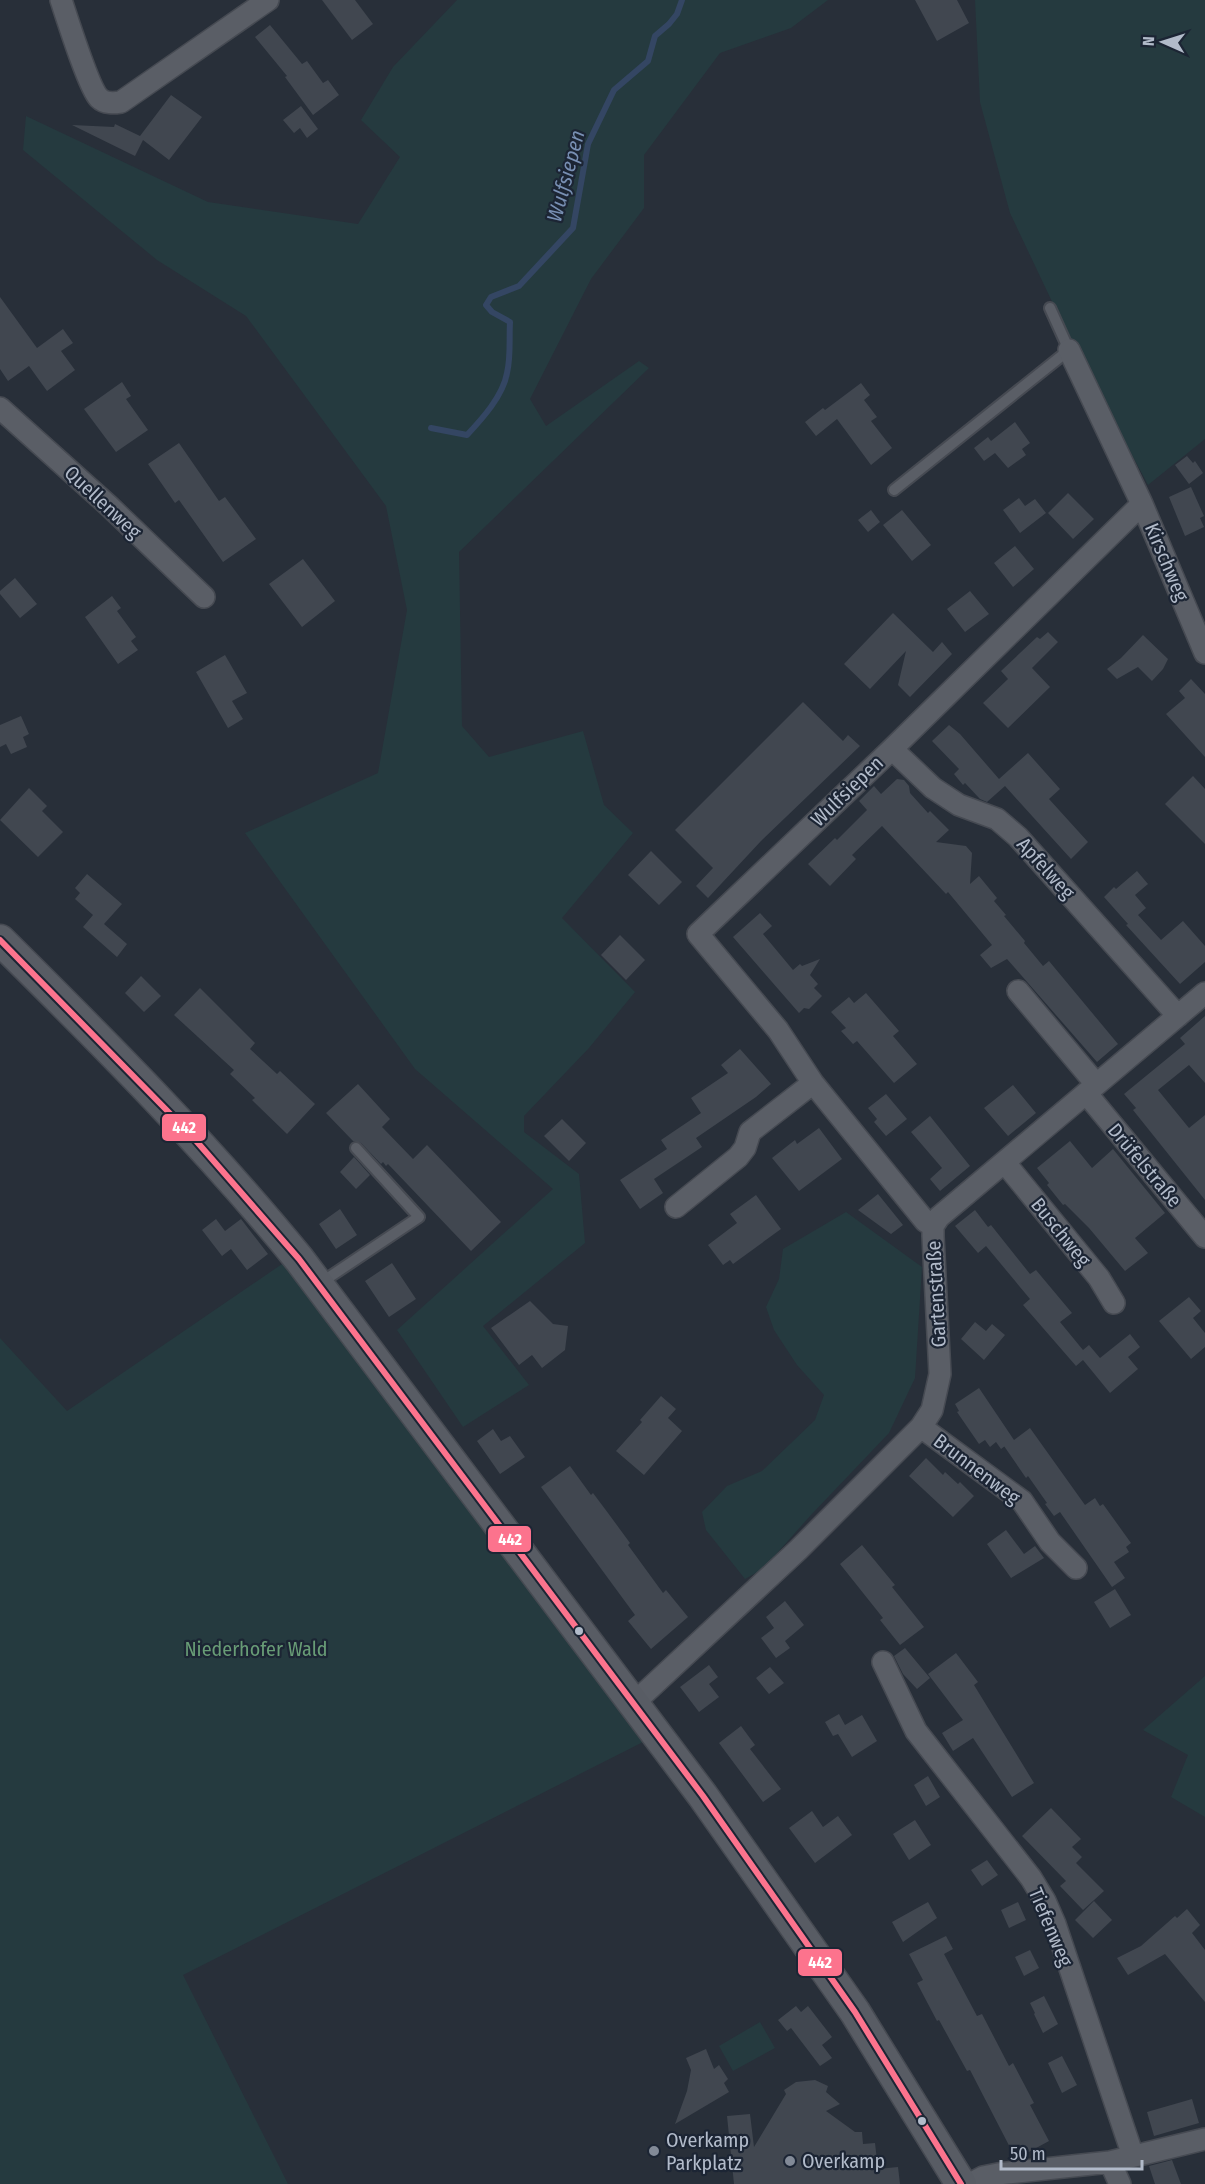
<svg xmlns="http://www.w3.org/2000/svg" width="1205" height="2184" font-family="'Fira Sans Condensed',sans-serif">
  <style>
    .green { fill: #253a3f }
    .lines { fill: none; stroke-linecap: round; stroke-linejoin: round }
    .stream { stroke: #344663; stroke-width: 6 }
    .building { fill: #414750 }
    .lane-casing { stroke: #464a52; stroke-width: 14 }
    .street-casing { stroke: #464a52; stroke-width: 24 }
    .secondary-casing { stroke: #464a52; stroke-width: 33 }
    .lane { stroke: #5a5e66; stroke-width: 10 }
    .street { stroke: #5a5e66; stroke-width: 21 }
    .secondary { stroke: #585c64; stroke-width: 30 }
    .bus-1-casing { stroke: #1c2534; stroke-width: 10 }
    .bus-1 { stroke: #fc738d; stroke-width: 6 }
    .bus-dot { fill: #b2bbca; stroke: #1c2534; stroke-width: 2 }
    .poi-dot { fill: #828a97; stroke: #1c2534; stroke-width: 2 }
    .labels { text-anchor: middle; stroke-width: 4.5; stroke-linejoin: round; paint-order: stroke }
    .street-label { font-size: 20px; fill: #b2bbca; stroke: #1c2534 }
    .park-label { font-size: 20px; fill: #689c76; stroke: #1c2534 }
    .poi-label { font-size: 20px; fill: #b2bbca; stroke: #1c2534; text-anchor: start }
    .water-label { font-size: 21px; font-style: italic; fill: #788fb3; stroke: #1c2534 }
    .line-badge { stroke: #1c2534; stroke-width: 2 }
    .badge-label { font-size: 16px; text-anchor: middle; font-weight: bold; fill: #fff }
  </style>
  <rect width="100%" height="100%" fill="#282f39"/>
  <path class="green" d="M 457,0 L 828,0 L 791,28 L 720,53 L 644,155 L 644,208 L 591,279 L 530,399 L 546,426 L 639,361 L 649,368 L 459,552 L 462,726 L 489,757 L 583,731 L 604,805 L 633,833 L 562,918 L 635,992 L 589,1048 L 524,1116 L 524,1132 L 579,1174 L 585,1243 L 483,1326 L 529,1385 L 463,1427 L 397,1330 L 553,1189 L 415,1069 L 245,833 L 378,773 L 407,610 L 386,506 L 246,316 L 157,260 L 23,150 L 26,116 L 208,202 L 358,224 L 400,157 L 361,120 L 393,67 Z
    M 975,0 L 1205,0 L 1205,439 L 1148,485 L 1065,329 L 1010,213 L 980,102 Z
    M 846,1212 L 922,1267 L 915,1378 L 889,1433 L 810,1516 L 763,1569 L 745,1579 L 706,1530 L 702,1512 L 727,1486 L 762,1471 L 815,1420 L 824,1395 L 797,1365 L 774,1330 L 766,1307 L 779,1279 L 783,1249 Z
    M 285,1262 L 645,1741 L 183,1975 L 288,2184 L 0,2184 L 0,1338 L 67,1411 Z
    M 1205,1676 L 1205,1817 L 1171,1797 L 1188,1755 L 1143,1730 Z
    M 760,2022 L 775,2048 L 733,2071 L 719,2046 Z"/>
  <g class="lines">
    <path class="stream" d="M 431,428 L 467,435 C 482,419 503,396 507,373 C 511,357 509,338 510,322 L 492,312 L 486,305 L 491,297 L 519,286 L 573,228 L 588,144 L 614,90 L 648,61 L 655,36 L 669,24 L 677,14 L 682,0"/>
  </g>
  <path class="building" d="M 322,0 L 355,0 L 373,24 L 352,40 Z
    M 915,0 L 957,0 L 969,23 L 937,41 Z
    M 270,25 L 302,64 L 307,61 L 323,83 L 328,80 L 339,95 L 313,115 L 285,77 L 287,76 L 255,37 Z
    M 171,95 L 202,117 L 169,160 L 143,140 L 135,156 L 72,125 L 114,127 L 115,124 L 140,136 Z
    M 301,106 L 318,129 L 307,138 L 300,128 L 294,133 L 283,120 Z
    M 0,297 L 37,348 L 63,329 L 73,343 L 61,351 L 75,370 L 47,391 L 29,366 L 8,381 L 0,369 Z
    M 122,382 L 131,396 L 126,399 L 148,430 L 116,452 L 84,409 Z
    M 861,383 L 870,395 L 864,400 L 877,417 L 871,421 L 892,448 L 871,465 L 837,419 L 816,436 L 805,422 L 823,408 L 825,410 Z
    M 1015,422 L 1030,443 L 1022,449 L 1026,455 L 1008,468 L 995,453 L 984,461 L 974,448 L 988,437 L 991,441 Z
    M 179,443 L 219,501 L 225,497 L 256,539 L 223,562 L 179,500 L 175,503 L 148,464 Z
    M 1187,456 L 1193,463 L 1195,461 L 1203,473 L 1189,484 L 1175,465 Z
    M 1191,487 L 1204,516 L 1200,518 L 1204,527 L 1185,536 L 1169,497 Z
    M 1068,493 L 1094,519 L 1073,539 L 1048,513 Z
    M 1019,498 L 1025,506 L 1035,499 L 1046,513 L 1020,533 L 1003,510 Z
    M 871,510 L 880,522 L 868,532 L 858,520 Z
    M 902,510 L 931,545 L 912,561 L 883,525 Z
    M 1015,546 L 1034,569 L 1013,587 L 994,563 Z
    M 303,559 L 335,601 L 302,627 L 269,584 Z
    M 15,578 L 37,604 L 20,618 L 0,594 L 0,591 Z
    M 970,591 L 989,614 L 965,632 L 947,609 Z
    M 112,596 L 121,608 L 117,611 L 136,637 L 131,641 L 138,650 L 118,664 L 85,617 Z
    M 893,613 L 933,652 L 942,642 L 952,654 L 910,697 L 898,685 L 906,651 L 870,689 L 844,664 Z
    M 1048,632 L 1058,642 L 1032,668 L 1050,687 L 1008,728 L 983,703 L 1008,679 L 1001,671 L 1037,637 L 1040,639 Z
    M 1143,635 L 1168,659 L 1163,669 L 1152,681 L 1138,667 L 1117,679 L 1107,669 L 1121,658 Z
    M 225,655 L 247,693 L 232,701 L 243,719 L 228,728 L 196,672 Z
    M 1191,679 L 1205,694 L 1205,757 L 1166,714 L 1185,698 L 1179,691 Z
    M 803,702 L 843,741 L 848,735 L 860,746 L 761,841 L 708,898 L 696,886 L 713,868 L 675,830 Z
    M 21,716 L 29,734 L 23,737 L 27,747 L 11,754 L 6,744 L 0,747 L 0,725 Z
    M 949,725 L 960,734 L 999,779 L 1028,753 L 1060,789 L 1049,799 L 1088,842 L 1071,859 L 1005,786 L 987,802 L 980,799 L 965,783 L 963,785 L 954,774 L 959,769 L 932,741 Z
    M 1193,776 L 1205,789 L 1205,844 L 1165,804 Z
    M 897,779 L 904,780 L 909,786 L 910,793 L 928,813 L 930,811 L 949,830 L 936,842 L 966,846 L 972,853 L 970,884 L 979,876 L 997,898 L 994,901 L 1006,915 L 1004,916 L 1025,941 L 1024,943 L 1043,966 L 1049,961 L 1118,1044 L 1097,1062 L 1007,959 L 991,968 L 980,955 L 992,945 L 948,892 L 946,894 L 882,826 L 852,855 L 856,859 L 830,886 L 808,864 L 835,838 L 837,840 L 867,810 L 859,801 L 874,786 L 881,794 Z
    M 29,788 L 47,806 L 42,811 L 63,832 L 38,857 L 0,820 Z
    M 651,851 L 682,882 L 659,905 L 628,875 Z
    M 1137,871 L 1148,884 L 1135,895 L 1146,908 L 1138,915 L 1161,940 L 1183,921 L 1205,946 L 1205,962 L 1180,984 L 1126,925 L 1128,924 L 1104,897 L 1114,887 L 1116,889 Z
    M 87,874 L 122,904 L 104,924 L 127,944 L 117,957 L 83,927 L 93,915 L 75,899 L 80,893 L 75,888 Z
    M 760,913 L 772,926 L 763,934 L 793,970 L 800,964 L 802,966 L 820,959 L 810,975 L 818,984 L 814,988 L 822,996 L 809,1009 L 804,1008 L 799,1013 L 733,937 Z
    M 620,935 L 645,960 L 626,980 L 601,955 Z
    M 141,976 L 161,996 L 144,1012 L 125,993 Z
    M 200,988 L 255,1043 L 250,1049 L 277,1074 L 280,1071 L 315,1104 L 287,1134 L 252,1100 L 255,1098 L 230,1074 L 234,1070 L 174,1015 Z
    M 866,993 L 899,1031 L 893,1036 L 917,1064 L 894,1083 L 857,1041 L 853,1044 L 841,1031 L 846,1028 L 831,1012 L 849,997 L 854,1003 Z
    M 1205,1016 L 1205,1083 L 1189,1065 L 1158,1090 L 1189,1128 L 1205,1115 L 1205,1200 L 1133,1110 L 1136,1108 L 1124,1094 L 1185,1044 L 1180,1038 Z
    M 740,1049 L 771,1084 L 756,1097 L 696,1138 L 702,1147 L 654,1179 L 663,1193 L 640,1209 L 620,1180 L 667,1149 L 661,1140 L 701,1113 L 691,1098 L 728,1073 L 721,1065 Z
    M 358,1084 L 390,1119 L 382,1127 L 413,1159 L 427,1145 L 501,1222 L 471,1251 L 388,1164 L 386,1166 L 383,1162 L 381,1164 L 361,1143 L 353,1141 L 326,1113 Z
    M 1013,1085 L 1036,1113 L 1008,1136 L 984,1108 Z
    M 886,1094 L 907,1119 L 886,1136 L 874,1122 L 877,1119 L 868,1108 Z
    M 930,1116 L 970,1166 L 940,1191 L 930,1179 L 942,1168 L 911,1132 Z
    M 562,1119 L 586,1143 L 569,1161 L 544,1136 Z
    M 819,1128 L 842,1159 L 799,1191 L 772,1158 L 795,1140 L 797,1144 Z
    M 1070,1141 L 1092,1168 L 1113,1149 L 1165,1213 L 1135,1238 L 1148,1253 L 1125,1271 L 1089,1228 L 1065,1204 L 1063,1205 L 1047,1185 L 1049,1183 L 1037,1168 Z
    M 354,1157 L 370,1175 L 356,1189 L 340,1172 Z
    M 878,1194 L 903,1225 L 891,1234 L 858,1210 Z
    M 756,1195 L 781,1229 L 733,1264 L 730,1260 L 723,1265 L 708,1245 L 737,1223 L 730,1214 Z
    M 340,1209 L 357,1235 L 336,1249 L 319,1224 Z
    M 975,1210 L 988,1227 L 991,1225 L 1030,1274 L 1036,1270 L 1072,1313 L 1060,1322 L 1083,1350 L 1089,1345 L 1100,1358 L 1130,1334 L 1140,1347 L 1128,1357 L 1138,1369 L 1110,1393 L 1083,1360 L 1076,1366 L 1023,1305 L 1030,1299 L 986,1246 L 978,1253 L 955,1226 Z
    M 216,1219 L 225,1231 L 241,1219 L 268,1254 L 247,1270 L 231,1249 L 222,1256 L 202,1230 Z
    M 392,1263 L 416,1299 L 389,1317 L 365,1281 Z
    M 1189,1297 L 1201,1311 L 1193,1318 L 1205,1333 L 1205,1347 L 1191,1359 L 1159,1321 Z
    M 530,1301 L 553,1324 L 568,1326 L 565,1350 L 542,1368 L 532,1355 L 519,1365 L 491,1328 Z
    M 975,1322 L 986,1331 L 992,1324 L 1005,1335 L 984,1360 L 961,1339 Z
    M 979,1388 L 1014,1440 L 1030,1428 L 1085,1505 L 1095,1498 L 1100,1506 L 1103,1504 L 1131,1543 L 1126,1547 L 1129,1552 L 1114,1562 L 1125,1578 L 1112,1587 L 1060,1512 L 1054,1516 L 1045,1504 L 1047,1503 L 1028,1476 L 1026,1478 L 1004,1446 L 1009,1443 L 1001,1449 L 996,1442 L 990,1447 L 985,1440 L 979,1444 L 957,1412 L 959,1411 L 955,1404 Z
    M 661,1396 L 676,1409 L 668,1418 L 682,1431 L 644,1475 L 616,1451 L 642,1422 L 640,1420 Z
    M 493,1429 L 501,1441 L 510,1436 L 525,1457 L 500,1474 L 477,1441 Z
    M 926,1458 L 943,1475 L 945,1472 L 958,1484 L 960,1482 L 974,1496 L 953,1517 L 909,1476 Z
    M 570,1466 L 591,1495 L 593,1493 L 608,1513 L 630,1543 L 628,1545 L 663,1593 L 666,1590 L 688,1617 L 651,1649 L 628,1621 L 635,1615 L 541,1487 Z
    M 1006,1530 L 1024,1554 L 1035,1546 L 1044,1558 L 1011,1578 L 987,1544 Z
    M 862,1545 L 895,1585 L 892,1587 L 924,1627 L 900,1645 L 880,1620 L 883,1618 L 840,1564 Z
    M 1115,1589 L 1131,1615 L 1110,1628 L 1094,1602 Z
    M 785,1601 L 804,1625 L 785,1641 L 790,1648 L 776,1658 L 761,1638 L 774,1628 L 766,1617 Z
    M 905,1648 L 930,1678 L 917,1689 L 903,1674 L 894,1656 Z
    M 956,1653 L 978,1682 L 974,1685 L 1034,1783 L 1012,1797 L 973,1738 L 953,1751 L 942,1733 L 963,1720 L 928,1674 Z
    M 709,1665 L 718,1677 L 709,1684 L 719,1697 L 699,1712 L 680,1687 Z
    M 770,1667 L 784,1683 L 769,1694 L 756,1678 Z
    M 839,1714 L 845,1725 L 862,1715 L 877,1741 L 852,1757 L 838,1734 L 833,1736 L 825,1722 Z
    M 741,1726 L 755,1745 L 750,1749 L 781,1789 L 763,1802 L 719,1743 Z
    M 928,1776 L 940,1797 L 926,1806 L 914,1785 Z
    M 1051,1808 L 1081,1839 L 1072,1847 L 1082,1857 L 1076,1863 L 1104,1891 L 1083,1910 L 1060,1886 L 1066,1881 L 1022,1836 Z
    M 812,1811 L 823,1827 L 838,1816 L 852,1835 L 815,1863 L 789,1828 Z
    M 915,1820 L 931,1845 L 909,1860 L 893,1834 Z
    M 987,1860 L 998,1875 L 982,1886 L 971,1870 Z
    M 1094,1901 L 1112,1920 L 1093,1938 L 1075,1920 Z
    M 928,1902 L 937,1918 L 903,1942 L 892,1922 Z
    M 1018,1902 L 1026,1920 L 1009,1928 L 1001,1910 Z
    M 1187,1909 L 1200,1925 L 1192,1933 L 1205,1950 L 1205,2002 L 1165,1954 L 1128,1975 L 1117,1958 L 1141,1946 L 1175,1916 L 1177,1918 Z
    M 946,1936 L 953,1949 L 944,1954 L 977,2016 L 982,2014 L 1009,2066 L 1013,2063 L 1034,2103 L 1030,2105 L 1049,2141 L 1016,2159 L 970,2070 L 967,2071 L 939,2020 L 937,2021 L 917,1983 L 923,1980 L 909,1954 Z
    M 1030,1950 L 1039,1968 L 1024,1976 L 1015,1957 Z
    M 1044,1996 L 1058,2024 L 1043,2033 L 1034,2014 L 1035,2013 L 1030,2003 Z
    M 796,2006 L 801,2012 L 808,2006 L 832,2037 L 822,2045 L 832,2058 L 820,2066 L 791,2028 L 787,2031 L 778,2020 Z
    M 706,2049 L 714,2069 L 719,2065 L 728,2079 L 724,2083 L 729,2092 L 675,2124 L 687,2091 L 691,2070 L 686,2058 Z
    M 1062,2056 L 1077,2085 L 1062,2093 L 1048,2063 Z
    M 815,2080 L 828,2086 L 826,2092 L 840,2104 L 826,2111 L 855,2132 L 862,2132 L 863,2144 L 875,2143 L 878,2169 L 898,2167 L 900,2184 L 734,2184 L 727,2116 L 750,2114 L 754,2147 L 786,2094 L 784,2090 L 796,2082 Z
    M 1192,2099 L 1199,2123 L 1154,2136 L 1147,2112 Z
    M 1172,2160 L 1181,2184 L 1155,2184 L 1149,2166 Z"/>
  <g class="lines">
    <g class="lane-casing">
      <path id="lane" d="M 894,490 L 1069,350 L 1050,308
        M 319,1284 L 419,1217 L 356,1148"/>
    </g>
    <g class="street-casing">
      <path id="street" d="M 61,0 C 67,18 89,88 99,98 C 105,104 114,103 121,102 L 268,0
        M 1069,350 L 1142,504 L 1205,653
        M 0,408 L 109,506 L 204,597
        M 892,749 L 933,788 L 959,805 L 997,819 L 1018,837 L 1178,1016
        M 1018,991 L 1096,1084
        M 1086,1093 L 1205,1237
        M 1005,1163 L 1099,1278 L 1114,1303
        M 676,1207 L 738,1157 L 745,1148 L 750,1132 L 813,1083
        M 933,1226 L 925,1221 L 813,1083 L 778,1030 L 698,934 L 892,749 L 1142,504
        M 921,1427 L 1022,1501 L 1050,1542 L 1076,1568
        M 883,1662 L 916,1731 L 1031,1878 L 1045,1901 L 1055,1924 L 1133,2156
        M 634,1703 L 798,1550 L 921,1427 L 932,1410 L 940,1374 L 933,1236 L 933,1226 L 939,1217 L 1205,993
        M 1110,2162 L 1120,2184
        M 970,2184 L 983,2177 L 998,2174 L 1110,2162 L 1205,2139"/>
    </g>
    <g class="secondary-casing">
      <path id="secondary" d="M 0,940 C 104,1043 206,1145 299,1259 L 703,1796 L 855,2012 L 961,2184"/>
    </g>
    <use href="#lane" class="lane"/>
    <use href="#street" class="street"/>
    <use href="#secondary" class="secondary"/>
    <g class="bus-1-casing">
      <path id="bus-1" d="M 0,940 L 191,1135 L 299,1259 L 703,1796 L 855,2012 L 961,2184"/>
    </g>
    <use href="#bus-1" class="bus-1"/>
  </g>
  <g class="bus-dot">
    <circle cx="579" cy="1631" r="5"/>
    <circle cx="922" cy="2121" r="5"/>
  </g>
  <g class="poi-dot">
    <circle cx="654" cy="2151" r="6"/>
    <circle cx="790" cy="2161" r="6"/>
  </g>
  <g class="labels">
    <g class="street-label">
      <text transform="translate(103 502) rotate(43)" y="7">Quellenweg</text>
      <text transform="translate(1167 562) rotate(67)" y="7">Kirschweg</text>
      <text transform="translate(847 791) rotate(-44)" y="7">Wulfsiepen</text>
      <text transform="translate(1046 868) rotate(48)" y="7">Apfelweg</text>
      <text transform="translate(1145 1165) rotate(50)" y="7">Drüfelstraße</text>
      <text transform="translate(1061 1232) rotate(51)" y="7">Buschweg</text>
      <text transform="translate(936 1294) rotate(-93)" y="7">Gartenstraße</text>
      <text transform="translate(977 1469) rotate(37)" y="7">Brunnenweg</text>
      <text transform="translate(1051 1927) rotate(67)" y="7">Tiefenweg</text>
    </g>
    <g class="park-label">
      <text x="256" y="1656">Niederhofer Wald</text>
    </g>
    <g class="poi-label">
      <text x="666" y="2147">Overkamp<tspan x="666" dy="23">Parkplatz</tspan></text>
      <text x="802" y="2168">Overkamp</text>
    </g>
    <g class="water-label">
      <text transform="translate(566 176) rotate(-75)" y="7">Wulfsiepen</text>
    </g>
  </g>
  <g class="line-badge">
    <rect x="161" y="1113" width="46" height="29" rx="6" fill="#fc738d"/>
    <rect x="487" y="1525" width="45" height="28" rx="6" fill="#fc738d"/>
    <rect x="797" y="1948" width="46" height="29" rx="6" fill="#fc738d"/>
  </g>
  <g class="badge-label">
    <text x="184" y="1133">442</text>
    <text x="510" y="1545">442</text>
    <text x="820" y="1968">442</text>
  </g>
  <g transform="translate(1163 42) rotate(273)" stroke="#1c2534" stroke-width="4.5" paint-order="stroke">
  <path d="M0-4.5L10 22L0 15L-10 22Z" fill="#b2bbca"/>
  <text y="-9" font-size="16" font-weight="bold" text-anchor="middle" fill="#b2bbca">N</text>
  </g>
  <path d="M1001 2160v9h141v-9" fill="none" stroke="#b2bbca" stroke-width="3"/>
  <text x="1010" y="2160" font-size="18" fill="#b2bbca" stroke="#1c2534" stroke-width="4.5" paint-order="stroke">50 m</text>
</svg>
